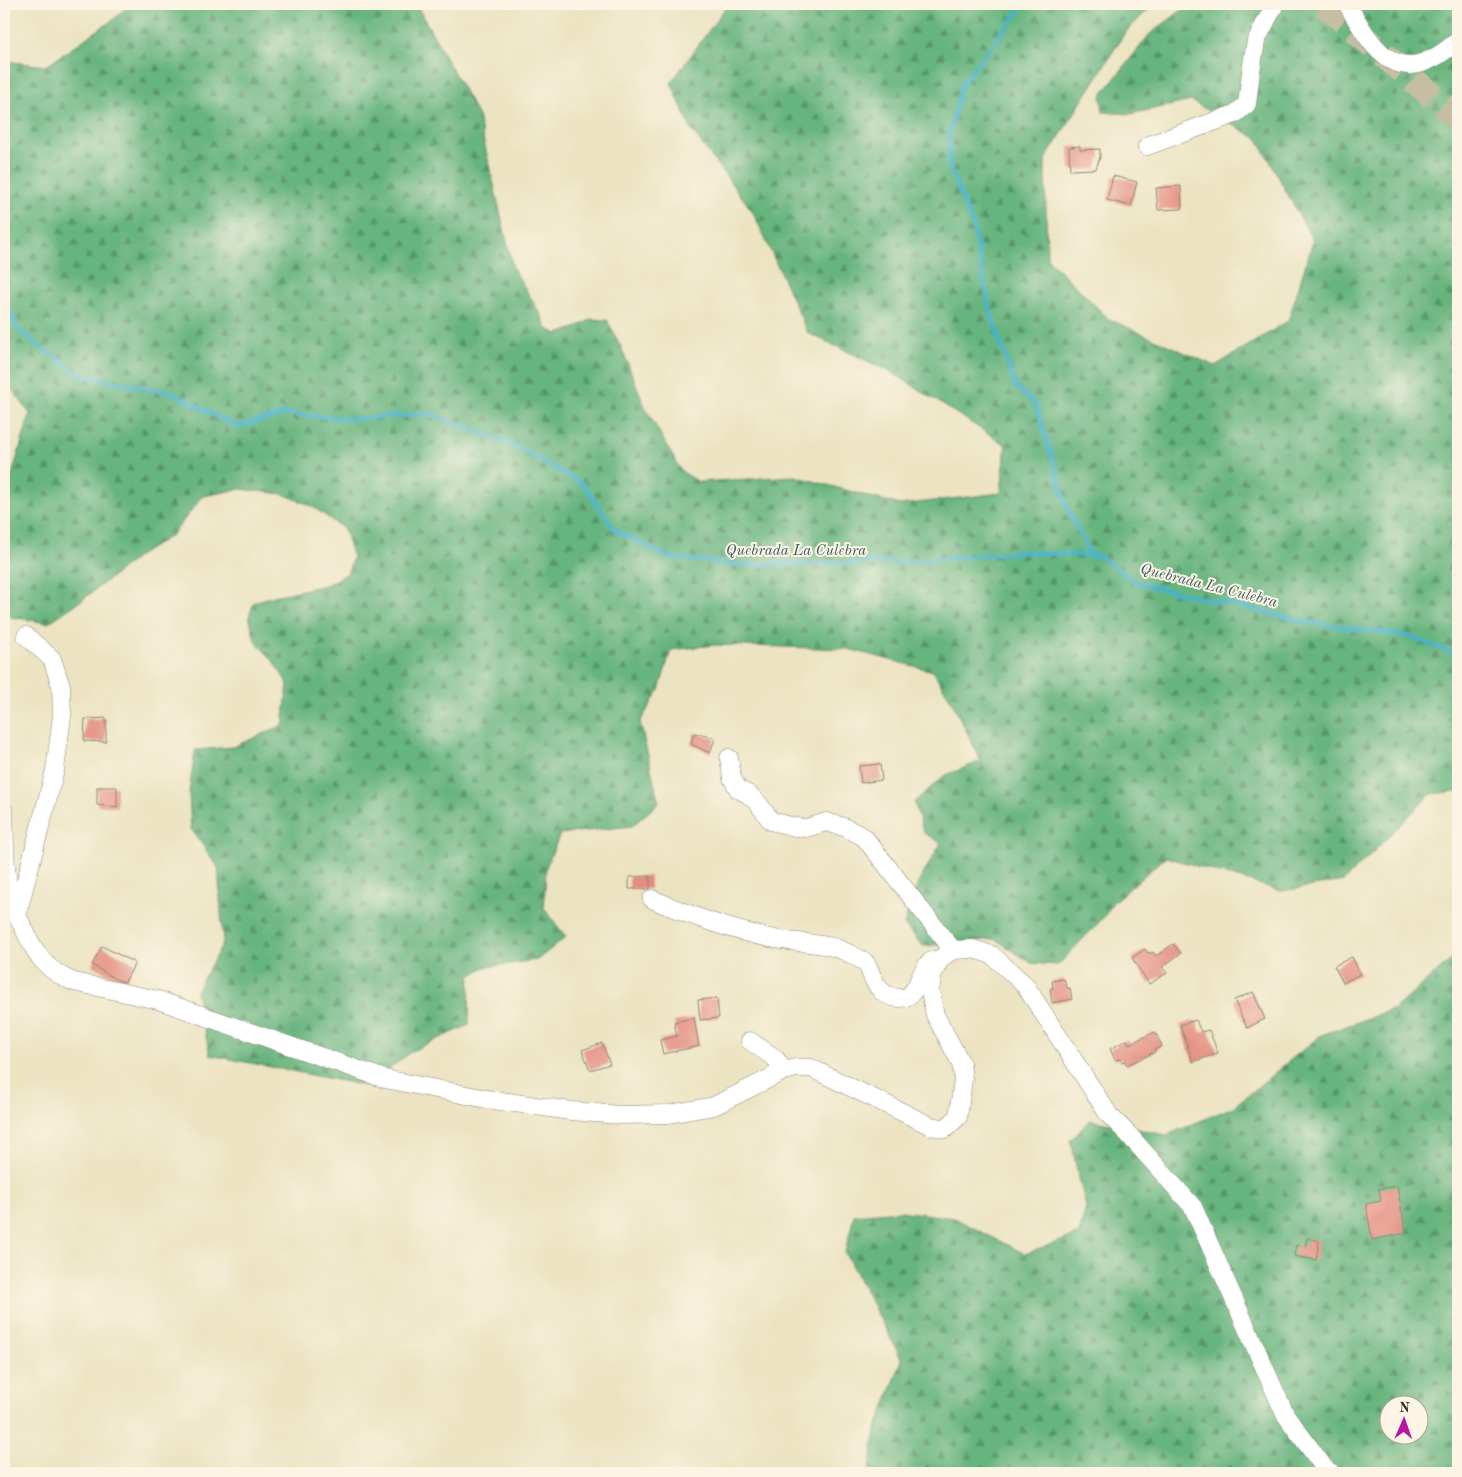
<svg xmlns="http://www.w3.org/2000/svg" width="1462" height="1477" font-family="'Old Standard TT',serif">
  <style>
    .forest { fill: url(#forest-firs); stroke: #487054; fill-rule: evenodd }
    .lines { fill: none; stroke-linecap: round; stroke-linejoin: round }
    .stream { stroke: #49b2c7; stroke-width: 4.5 }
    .building { fill: #e38c7f }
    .highway-tunnel { stroke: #c5bea3; stroke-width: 26; stroke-dasharray: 26 13; stroke-linecap: butt }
    .minor-casing { stroke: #8b8776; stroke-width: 19 }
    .minor { stroke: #fff; stroke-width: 18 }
    .labels { text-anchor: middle; stroke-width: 4; stroke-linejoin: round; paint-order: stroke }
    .water-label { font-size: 15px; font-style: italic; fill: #365a62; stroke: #fcf5e5 }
  </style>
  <defs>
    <pattern id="forest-firs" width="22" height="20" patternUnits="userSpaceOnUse" patternTransform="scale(1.25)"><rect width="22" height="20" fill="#66b47e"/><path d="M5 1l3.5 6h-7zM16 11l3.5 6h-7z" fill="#549367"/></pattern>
  </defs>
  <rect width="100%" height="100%" fill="#fcf5e5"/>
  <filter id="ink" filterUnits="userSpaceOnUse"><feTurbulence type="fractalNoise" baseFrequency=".02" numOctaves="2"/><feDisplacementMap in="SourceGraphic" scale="10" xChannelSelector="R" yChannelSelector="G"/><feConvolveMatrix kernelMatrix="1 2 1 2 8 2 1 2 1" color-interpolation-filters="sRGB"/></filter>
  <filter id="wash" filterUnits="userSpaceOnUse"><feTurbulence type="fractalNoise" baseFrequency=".0096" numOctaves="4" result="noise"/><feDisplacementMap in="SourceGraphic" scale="20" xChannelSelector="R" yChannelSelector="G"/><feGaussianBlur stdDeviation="1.12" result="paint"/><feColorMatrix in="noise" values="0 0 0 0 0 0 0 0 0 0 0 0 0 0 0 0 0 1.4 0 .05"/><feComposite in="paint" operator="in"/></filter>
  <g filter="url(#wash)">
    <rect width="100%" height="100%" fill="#ebe3c1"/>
    <path class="forest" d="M 130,4 L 416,4 L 478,116 L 513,268 L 542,317 L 547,329 L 558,334 L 575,328 L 592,319 L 607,320 L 621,347 L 645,407 L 681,471 L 699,482 L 795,476 L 900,505 L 1001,493 L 1006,445 L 891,372 L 808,333 L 753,212 L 692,131 L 671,83 L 723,11 L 730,4 L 1154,4 L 1124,34 L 1045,160 L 1047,258 L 1109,319 L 1215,366 L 1288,321 L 1313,241 L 1258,139 L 1191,101 L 1130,114 L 1103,112 L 1101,96 L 1150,34 L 1190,4 L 1458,4 L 1458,791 L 1431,794 L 1344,881 L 1282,891 L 1166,857 L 1113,902 L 1104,917 L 1058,965 L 1031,963 L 995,939 L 923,946 L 904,925 L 917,885 L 941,843 L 924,833 L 914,802 L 944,776 L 981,761 L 952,702 L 933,671 L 848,649 L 715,645 L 671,650 L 659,690 L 640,722 L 659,803 L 632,826 L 560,834 L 546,867 L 544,908 L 566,937 L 537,960 L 485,967 L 470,976 L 469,1025 L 412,1051 L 367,1086 L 210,1055 L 196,991 L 223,943 L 218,867 L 191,829 L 189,793 L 195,750 L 233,747 L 283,725 L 288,684 L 272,659 L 255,641 L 249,616 L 254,602 L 274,596 L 326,585 L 347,574 L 353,558 L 344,529 L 312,506 L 283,494 L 240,489 L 203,496 L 172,535 L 140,555 L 82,600 L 48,623 L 11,617 L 4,611 L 4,502 L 30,414 L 8,383 L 4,380 L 4,61 L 46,66 L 114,19 Z
      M 1458,954 L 1458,1473 L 869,1473 L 876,1430 L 902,1360 L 845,1253 L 854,1215 L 900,1211 L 954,1218 L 1025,1254 L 1079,1234 L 1086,1207 L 1070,1140 L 1090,1120 L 1167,1135 L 1233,1107 L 1321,1035 L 1394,1009 ZM 1390,1404 L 1420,1404 L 1420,1434 L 1390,1434 Z"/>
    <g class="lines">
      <path class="stream" d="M 1024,4 L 962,84 L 949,135 L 950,168 L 974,229 L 989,307 L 1015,386 L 1036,405 L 1068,510 L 1091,555
        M 4,296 L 18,330 L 79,375 L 173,393 L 237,427 L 285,414 L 351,419 L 431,414 L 515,446 L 583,484 L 614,529 L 667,557 L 741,565 L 902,562 L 1023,552 L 1100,556 L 1137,583 L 1307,622 L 1408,636 L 1458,655"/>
    </g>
    <g id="blocks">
      <path class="building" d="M 1080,146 L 1080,150 L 1100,149 L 1100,157 L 1096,169 L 1070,170 L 1069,147 Z
        M 1113,176 L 1137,182 L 1131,206 L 1107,200 Z
        M 1181,186 L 1182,209 L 1158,210 L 1156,188 Z
        M 106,718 L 106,742 L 84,741 L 85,719 Z
        M 694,733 L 715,738 L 710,753 L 691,744 Z
        M 880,764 L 882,780 L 861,783 L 859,766 Z
        M 97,787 L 117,787 L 117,807 L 97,805 Z
        M 650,876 L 650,889 L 629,889 L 629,877 Z
        M 1173,944 L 1181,953 L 1162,967 L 1167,973 L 1149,984 L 1132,958 L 1145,949 L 1148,953 L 1149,952 L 1151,954 L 1153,952 L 1156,956 Z
        M 102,946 L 135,963 L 125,982 L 117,980 L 92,965 Z
        M 1352,957 L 1360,974 L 1343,983 L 1334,966 Z
        M 1064,979 L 1067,988 L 1070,988 L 1072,999 L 1052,1003 L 1050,989 L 1053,988 L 1052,981 Z
        M 1253,992 L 1265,1019 L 1247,1028 L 1234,1000 Z
        M 717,998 L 719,1018 L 700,1020 L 698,1000 Z
        M 694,1018 L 699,1046 L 663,1054 L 660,1040 L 677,1036 L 674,1022 Z
        M 1196,1020 L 1201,1032 L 1209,1030 L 1218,1053 L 1193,1062 L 1180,1025 Z
        M 1155,1032 L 1162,1046 L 1154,1050 L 1155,1052 L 1127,1065 L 1125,1061 L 1122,1062 L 1120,1059 L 1115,1060 L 1110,1049 L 1127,1040 L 1129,1044 Z
        M 602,1043 L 610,1064 L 590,1070 L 582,1050 Z
        M 1397,1186 L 1406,1233 L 1372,1240 L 1366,1204 L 1381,1201 L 1379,1189 Z
        M 1307,1238 L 1319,1241 L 1316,1260 L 1294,1256 L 1296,1245 L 1305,1247 Z"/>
    </g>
  </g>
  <g filter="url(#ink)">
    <use href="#blocks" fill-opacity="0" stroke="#8b8776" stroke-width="1"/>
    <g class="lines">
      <path class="highway-tunnel" d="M 1324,4 L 1458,118"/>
      <g class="minor-casing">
        <path id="minor" d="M 1347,4 C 1365,33 1387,81 1429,60 C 1440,56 1449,47 1458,41
          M 1147,146 L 1235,114 L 1247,104 L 1251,71 L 1256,41 L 1275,4
          M 729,758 L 732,778 L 738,789 L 748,794 L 758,803 L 771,821 L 795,827 L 807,828 L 826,822 L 844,827 L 864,837 L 953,950
          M 4,811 C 5,841 4,879 13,907 C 16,915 21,923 25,931 C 37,957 47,971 74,982 L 158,1000 L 385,1079 L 487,1099 L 571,1111 L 620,1115 L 669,1114 L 714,1106 L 784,1071 L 796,1068 L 811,1068 L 931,1126 L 945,1129 L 958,1117 L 963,1079 L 961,1063 L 935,1015 L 930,991 L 933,973 L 941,958 L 953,950 L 973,949 L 992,955 L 1025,985 L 1109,1115 L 1129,1135 L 1193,1207 L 1285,1414 L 1326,1470 L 1332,1473
          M 652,899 C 691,916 733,931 775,939 C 796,943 819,942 839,949 C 844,951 863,960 866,963 C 868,966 870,971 871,974 C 877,988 884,998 901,998 C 920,998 918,965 934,960
          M 17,915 L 55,770 L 62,716 L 61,686 L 52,659 L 26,636
          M 750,1041 L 775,1058 L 784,1071"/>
      </g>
      <use href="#minor" class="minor"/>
    </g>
  </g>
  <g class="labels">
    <g class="water-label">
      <text x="796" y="555">Quebrada La Culebra</text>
      <text transform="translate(1209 585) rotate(14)" y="5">Quebrada La Culebra</text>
    </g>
  </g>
  <rect width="1462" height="1477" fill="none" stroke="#fcf5e5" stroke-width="20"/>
  <g transform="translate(1404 1420) rotate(2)"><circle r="24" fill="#fcf5e5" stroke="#a8a49b"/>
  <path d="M0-4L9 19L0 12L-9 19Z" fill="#b5179e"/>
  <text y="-8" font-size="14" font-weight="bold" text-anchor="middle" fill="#2b2b2b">N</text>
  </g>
</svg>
